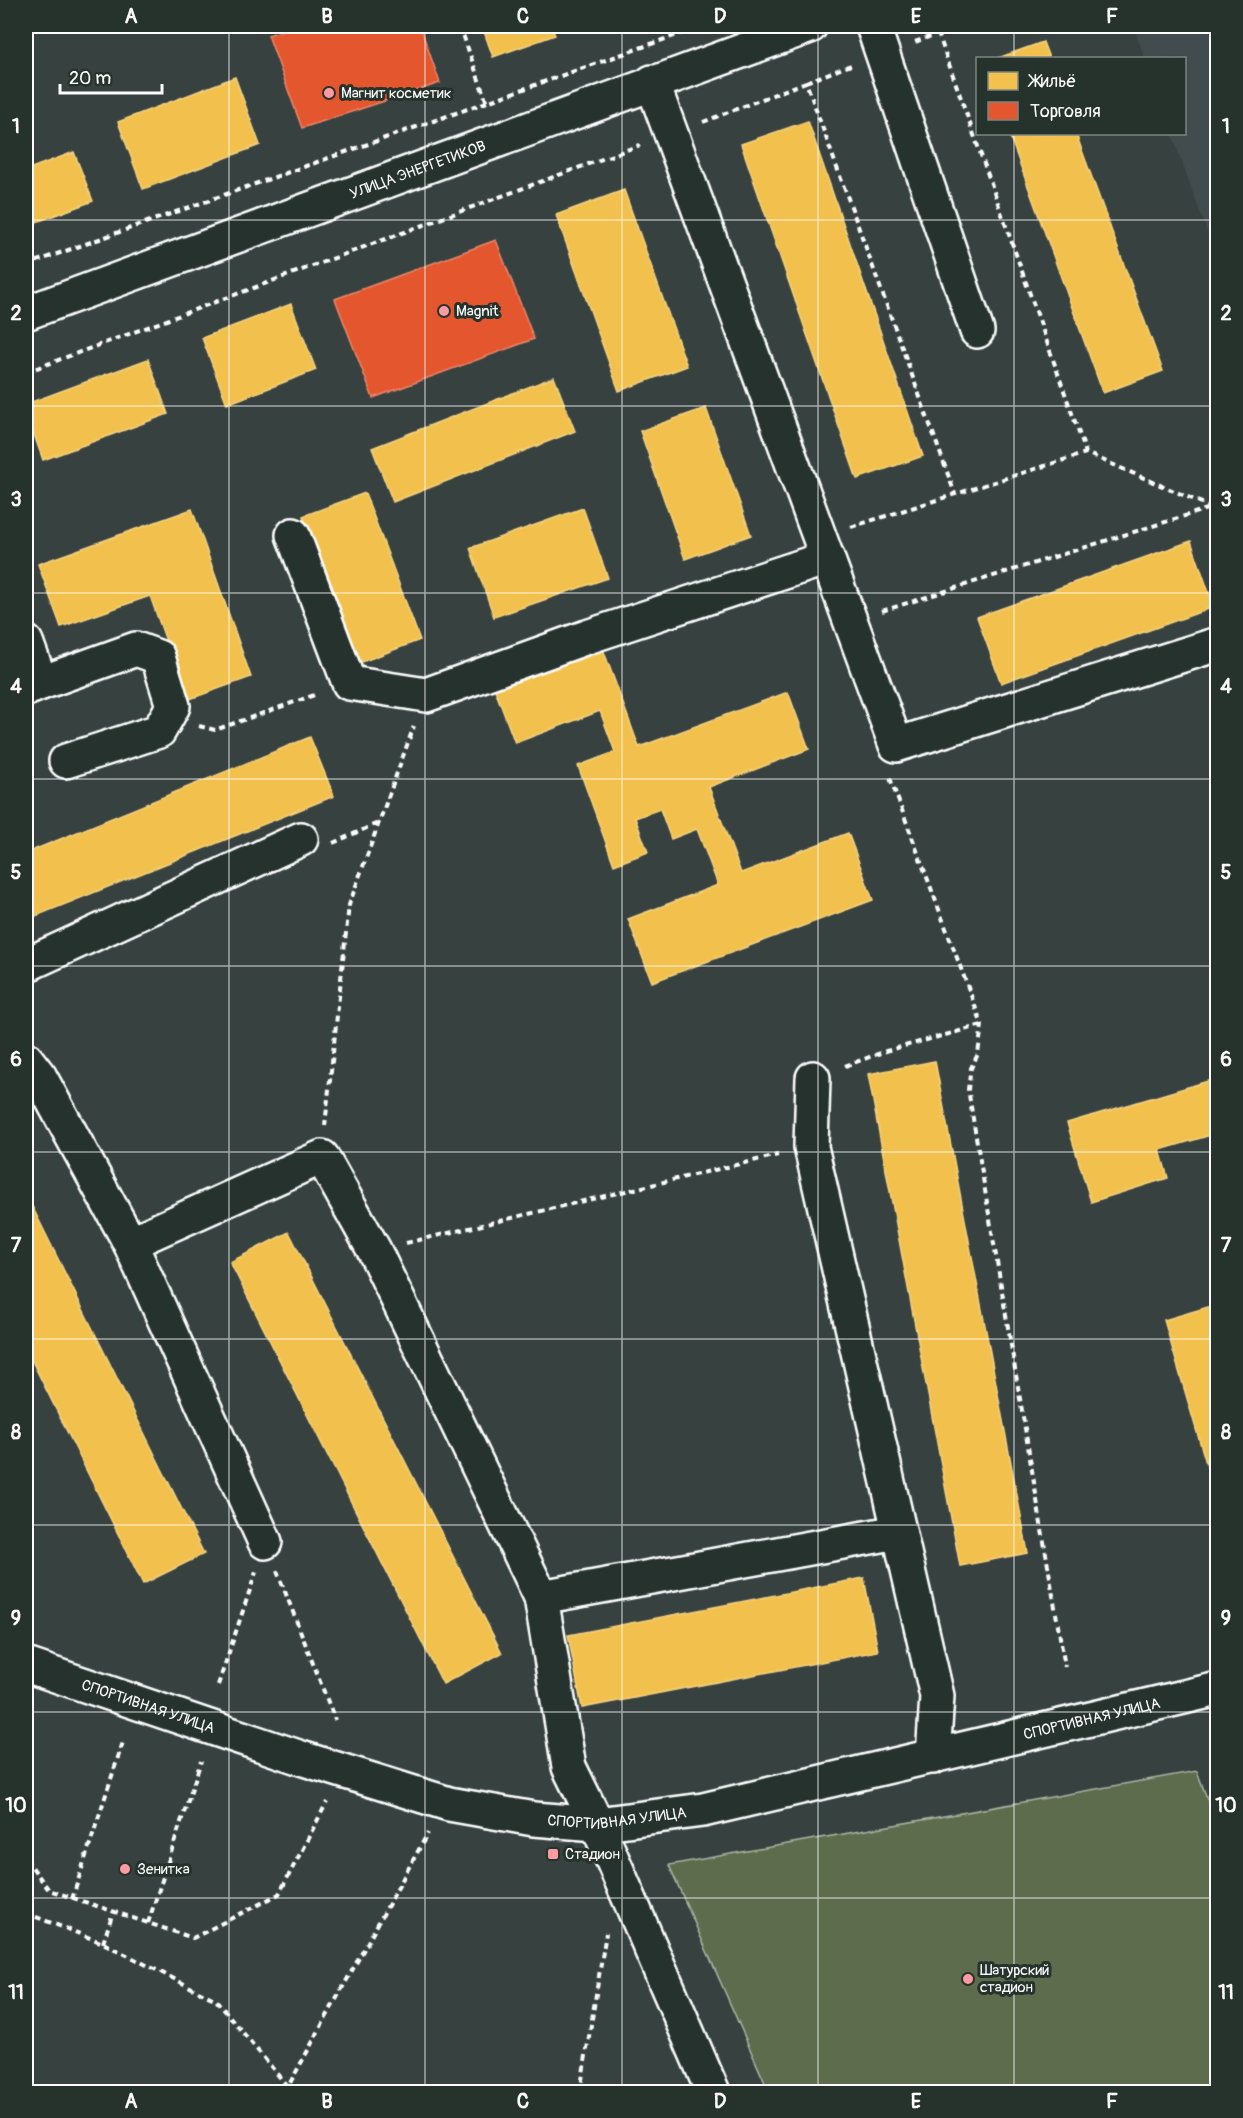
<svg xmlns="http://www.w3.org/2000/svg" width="1243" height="2118" font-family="Pangolin,sans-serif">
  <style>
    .built { fill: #434b4e }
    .green { fill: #5c6c4e; stroke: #aeb6a6; stroke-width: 1.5 }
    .homes { fill: #f2c14e; stroke: #f6d483; stroke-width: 1.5 }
    .shops { fill: #e4572e; stroke: #ec896d; stroke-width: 1.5 }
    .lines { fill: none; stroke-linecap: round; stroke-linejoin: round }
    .minor-casing { stroke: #fff; stroke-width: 38 }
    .path { stroke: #fff; stroke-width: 4; stroke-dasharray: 6 4.5; stroke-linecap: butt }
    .minor { stroke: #26332d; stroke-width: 33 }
    .grid { fill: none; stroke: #fff; stroke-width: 1.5; stroke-opacity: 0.55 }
    .poi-dot { fill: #ff9aa2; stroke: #26332d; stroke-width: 2 }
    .labels { text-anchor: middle; stroke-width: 6; stroke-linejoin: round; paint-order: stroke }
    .poi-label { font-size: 15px; fill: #fff; stroke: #26332d; text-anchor: start }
    .street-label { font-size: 15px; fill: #fff; stroke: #26332d }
    .neatline { fill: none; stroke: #fff; stroke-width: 2 }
    .grid-label { font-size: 20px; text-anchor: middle; font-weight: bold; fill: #fff }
  </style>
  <rect width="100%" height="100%" fill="#374140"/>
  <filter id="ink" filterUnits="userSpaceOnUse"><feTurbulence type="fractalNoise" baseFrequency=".0167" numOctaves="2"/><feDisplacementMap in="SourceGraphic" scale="12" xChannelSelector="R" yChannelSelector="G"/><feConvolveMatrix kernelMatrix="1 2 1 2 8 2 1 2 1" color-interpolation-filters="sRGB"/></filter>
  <g filter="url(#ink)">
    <path class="built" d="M 1133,26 L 1217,26 L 1217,260 L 1172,134 L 1184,134 L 1184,58 L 1145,58 Z"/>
    <path class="green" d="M 1197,1771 L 1217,1826 L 1217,2092 L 769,2092 L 669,1865 Z"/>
    <path class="homes" d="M 482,26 L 551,26 L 555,35 L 493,57 Z
      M 1043,42 L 1049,58 L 998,58 Z
      M 235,77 L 260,145 L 143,189 L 118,122 Z
      M 808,121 L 923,456 L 857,479 L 741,144 Z
      M 1009,134 L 1076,134 L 1163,371 L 1103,393 Z
      M 74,152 L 93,201 L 26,226 L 26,170 Z
      M 624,190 L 687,366 L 619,391 L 556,215 Z
      M 291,304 L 316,370 L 227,404 L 202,338 Z
      M 148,359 L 168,414 L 43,460 L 26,412 L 26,404 Z
      M 554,377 L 575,431 L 393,502 L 372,448 Z
      M 706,408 L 751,535 L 685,559 L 640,431 Z
      M 365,493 L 420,640 L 359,663 L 303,516 Z
      M 583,508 L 608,578 L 494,617 L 470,548 Z
      M 192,509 L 251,677 L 187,700 L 150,596 L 61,627 L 38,564 Z
      M 1191,541 L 1214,607 L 1001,683 L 977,617 Z
      M 603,649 L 639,747 L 788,692 L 809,749 L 709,787 L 741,873 L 848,833 L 873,900 L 652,982 L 628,919 L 718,885 L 697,829 L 671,839 L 660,809 L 635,818 L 648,852 L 614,865 L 578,766 L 615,752 L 600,711 L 515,743 L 495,690 Z
      M 310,737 L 334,796 L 26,920 L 26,853 Z
      M 935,1061 L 1028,1553 L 960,1566 L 868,1074 Z
      M 1218,1078 L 1218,1133 L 1160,1150 L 1168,1178 L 1091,1202 L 1067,1123 Z
      M 26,1194 L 204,1554 L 143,1584 L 26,1349 Z
      M 289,1232 L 502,1653 L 443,1684 L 230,1262 Z
      M 1218,1304 L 1218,1468 L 1208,1470 L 1164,1320 Z
      M 864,1578 L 878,1651 L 582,1708 L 568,1635 Z"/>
    <path class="shops" d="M 296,26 L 420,26 L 440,83 L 302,128 L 268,35 Z
      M 496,240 L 534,339 L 373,398 L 335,299 Z"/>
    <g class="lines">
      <g class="minor-casing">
        <g id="minor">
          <path d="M 873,26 L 977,331"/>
          <path d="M 652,82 L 896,745 L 1218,644"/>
          <path id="s1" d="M 26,313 L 810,26"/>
          <path d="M 293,535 L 349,683 L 426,695 L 587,637 L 827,558"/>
          <path d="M 26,642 L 41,683 L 26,689"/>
          <path d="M 41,683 L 136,649 L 158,657 L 173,706 L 159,731 L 66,761"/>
          <path d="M 26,965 L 301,839"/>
          <path d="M 26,1059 L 40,1077 L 130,1243 L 322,1157 L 374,1250 L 541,1597"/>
          <path d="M 813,1078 L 811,1147 L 937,1696 L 933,1757"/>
          <path d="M 130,1243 L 265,1542"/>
          <path id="s2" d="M 26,1665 L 301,1758 L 449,1804 L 534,1819 L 597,1824 L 703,1810 L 1218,1689"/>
          <path d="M 713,2092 L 597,1824 L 569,1767 L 541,1597 L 898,1532"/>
        </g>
      </g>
      <path class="path" d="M 460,26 L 487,103
        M 938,33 L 1086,453
        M 915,42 L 959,26
        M 806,82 L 851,65
        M 703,122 L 806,82 L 955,494
        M 26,265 L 702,26
        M 26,372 L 640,145
        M 851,527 L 1086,453 L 1218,510
        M 882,611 L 1210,508
        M 199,726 L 215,730 L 317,694
        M 890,778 L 982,1025 L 978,1054 L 971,1068 L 968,1089 L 1065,1667
        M 333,843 L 378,823
        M 845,1066 L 886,1051 L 982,1025
        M 325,1126 L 349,905 L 414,726
        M 406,1243 L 778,1155
        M 277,1571 L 335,1720
        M 218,1685 L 256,1572
        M 26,1859 L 49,1890 L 193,1938 L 279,1894 L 327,1802
        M 72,1899 L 124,1739
        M 26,1913 L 103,1943 L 216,2000 L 292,2092
        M 148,1923 L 201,1761
        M 103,1943 L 113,1912
        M 285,2092 L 428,1833
        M 580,2092 L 606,1933"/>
      <use href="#minor" class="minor"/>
    </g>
  </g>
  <path class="grid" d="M 229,26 L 229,2092M 425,26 L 425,2092M 622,26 L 622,2092M 818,26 L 818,2092M 1014,26 L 1014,58M 1014,134 L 1014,2092M 26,220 L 1218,220M 26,406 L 1218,406M 26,593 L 1218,593M 26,779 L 1218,779M 26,966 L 1218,966M 26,1152 L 1218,1152M 26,1339 L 1218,1339M 26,1525 L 1218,1525M 26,1712 L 1218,1712M 26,1898 L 1218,1898"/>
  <g class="poi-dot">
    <circle cx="329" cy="93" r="6"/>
    <circle cx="444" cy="311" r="6"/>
    <rect x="547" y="1848" width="12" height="12" rx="3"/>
    <circle cx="125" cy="1869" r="6"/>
    <circle cx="968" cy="1979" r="6"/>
  </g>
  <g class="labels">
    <g class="poi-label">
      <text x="341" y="98">Магнит косметик</text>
      <text x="456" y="316">Magnit</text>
      <text x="565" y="1859">Стадион</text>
      <text x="137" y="1874">Зенитка</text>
      <text x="980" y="1975">Шатурский<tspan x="980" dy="17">стадион</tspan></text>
    </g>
    <g class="street-label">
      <text dy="5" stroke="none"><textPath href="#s1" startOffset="417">УЛИЦА ЭНЕРГЕТИКОВ</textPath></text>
      <text dy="5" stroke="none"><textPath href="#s2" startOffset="129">СПОРТИВНАЯ УЛИЦА</textPath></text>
      <text dy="5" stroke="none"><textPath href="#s2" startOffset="1101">СПОРТИВНАЯ УЛИЦА</textPath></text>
      <text dy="5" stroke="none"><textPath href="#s2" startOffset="615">СПОРТИВНАЯ УЛИЦА</textPath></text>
    </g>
  </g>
  <rect width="1243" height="2118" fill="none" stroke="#26332d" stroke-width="66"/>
  <rect x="976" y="57" width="210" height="78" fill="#26332d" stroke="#7d8581" stroke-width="1.5"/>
  <rect x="988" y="72" width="30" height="18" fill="#f2c14e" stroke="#7d8581" stroke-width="1.5"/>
  <text x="1030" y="87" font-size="18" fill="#ffffff">Жильё</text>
  <rect x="988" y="102" width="30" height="18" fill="#e4572e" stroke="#7d8581" stroke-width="1.5"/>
  <text x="1030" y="117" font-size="18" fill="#ffffff">Торговля</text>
  <path d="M60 84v9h102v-9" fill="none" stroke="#ffffff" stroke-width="3"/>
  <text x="69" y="84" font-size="18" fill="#ffffff" stroke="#26332d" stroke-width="4.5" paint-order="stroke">20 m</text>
  <rect x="33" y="33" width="1177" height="2052" class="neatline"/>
  <g class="grid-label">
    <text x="131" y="23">A</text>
    <text x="327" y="23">B</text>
    <text x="523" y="23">C</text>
    <text x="720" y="23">D</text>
    <text x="916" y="23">E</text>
    <text x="1112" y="23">F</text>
    <text x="16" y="133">1</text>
    <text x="1226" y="133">1</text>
    <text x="16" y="320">2</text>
    <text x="1226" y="320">2</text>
    <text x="16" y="506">3</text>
    <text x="1226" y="506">3</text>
    <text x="16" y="693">4</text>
    <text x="1226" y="693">4</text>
    <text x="16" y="879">5</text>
    <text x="1226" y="879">5</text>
    <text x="16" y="1066">6</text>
    <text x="1226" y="1066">6</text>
    <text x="16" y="1252">7</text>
    <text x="1226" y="1252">7</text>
    <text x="16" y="1439">8</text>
    <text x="1226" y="1439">8</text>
    <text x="16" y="1625">9</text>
    <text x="1226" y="1625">9</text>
    <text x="16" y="1812">10</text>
    <text x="1226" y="1812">10</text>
    <text x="16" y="1999">11</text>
    <text x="1226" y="1999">11</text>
    <text x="131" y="2108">A</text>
    <text x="327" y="2108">B</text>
    <text x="523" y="2108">C</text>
    <text x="720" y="2108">D</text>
    <text x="916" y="2108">E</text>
    <text x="1112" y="2108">F</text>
  </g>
</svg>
